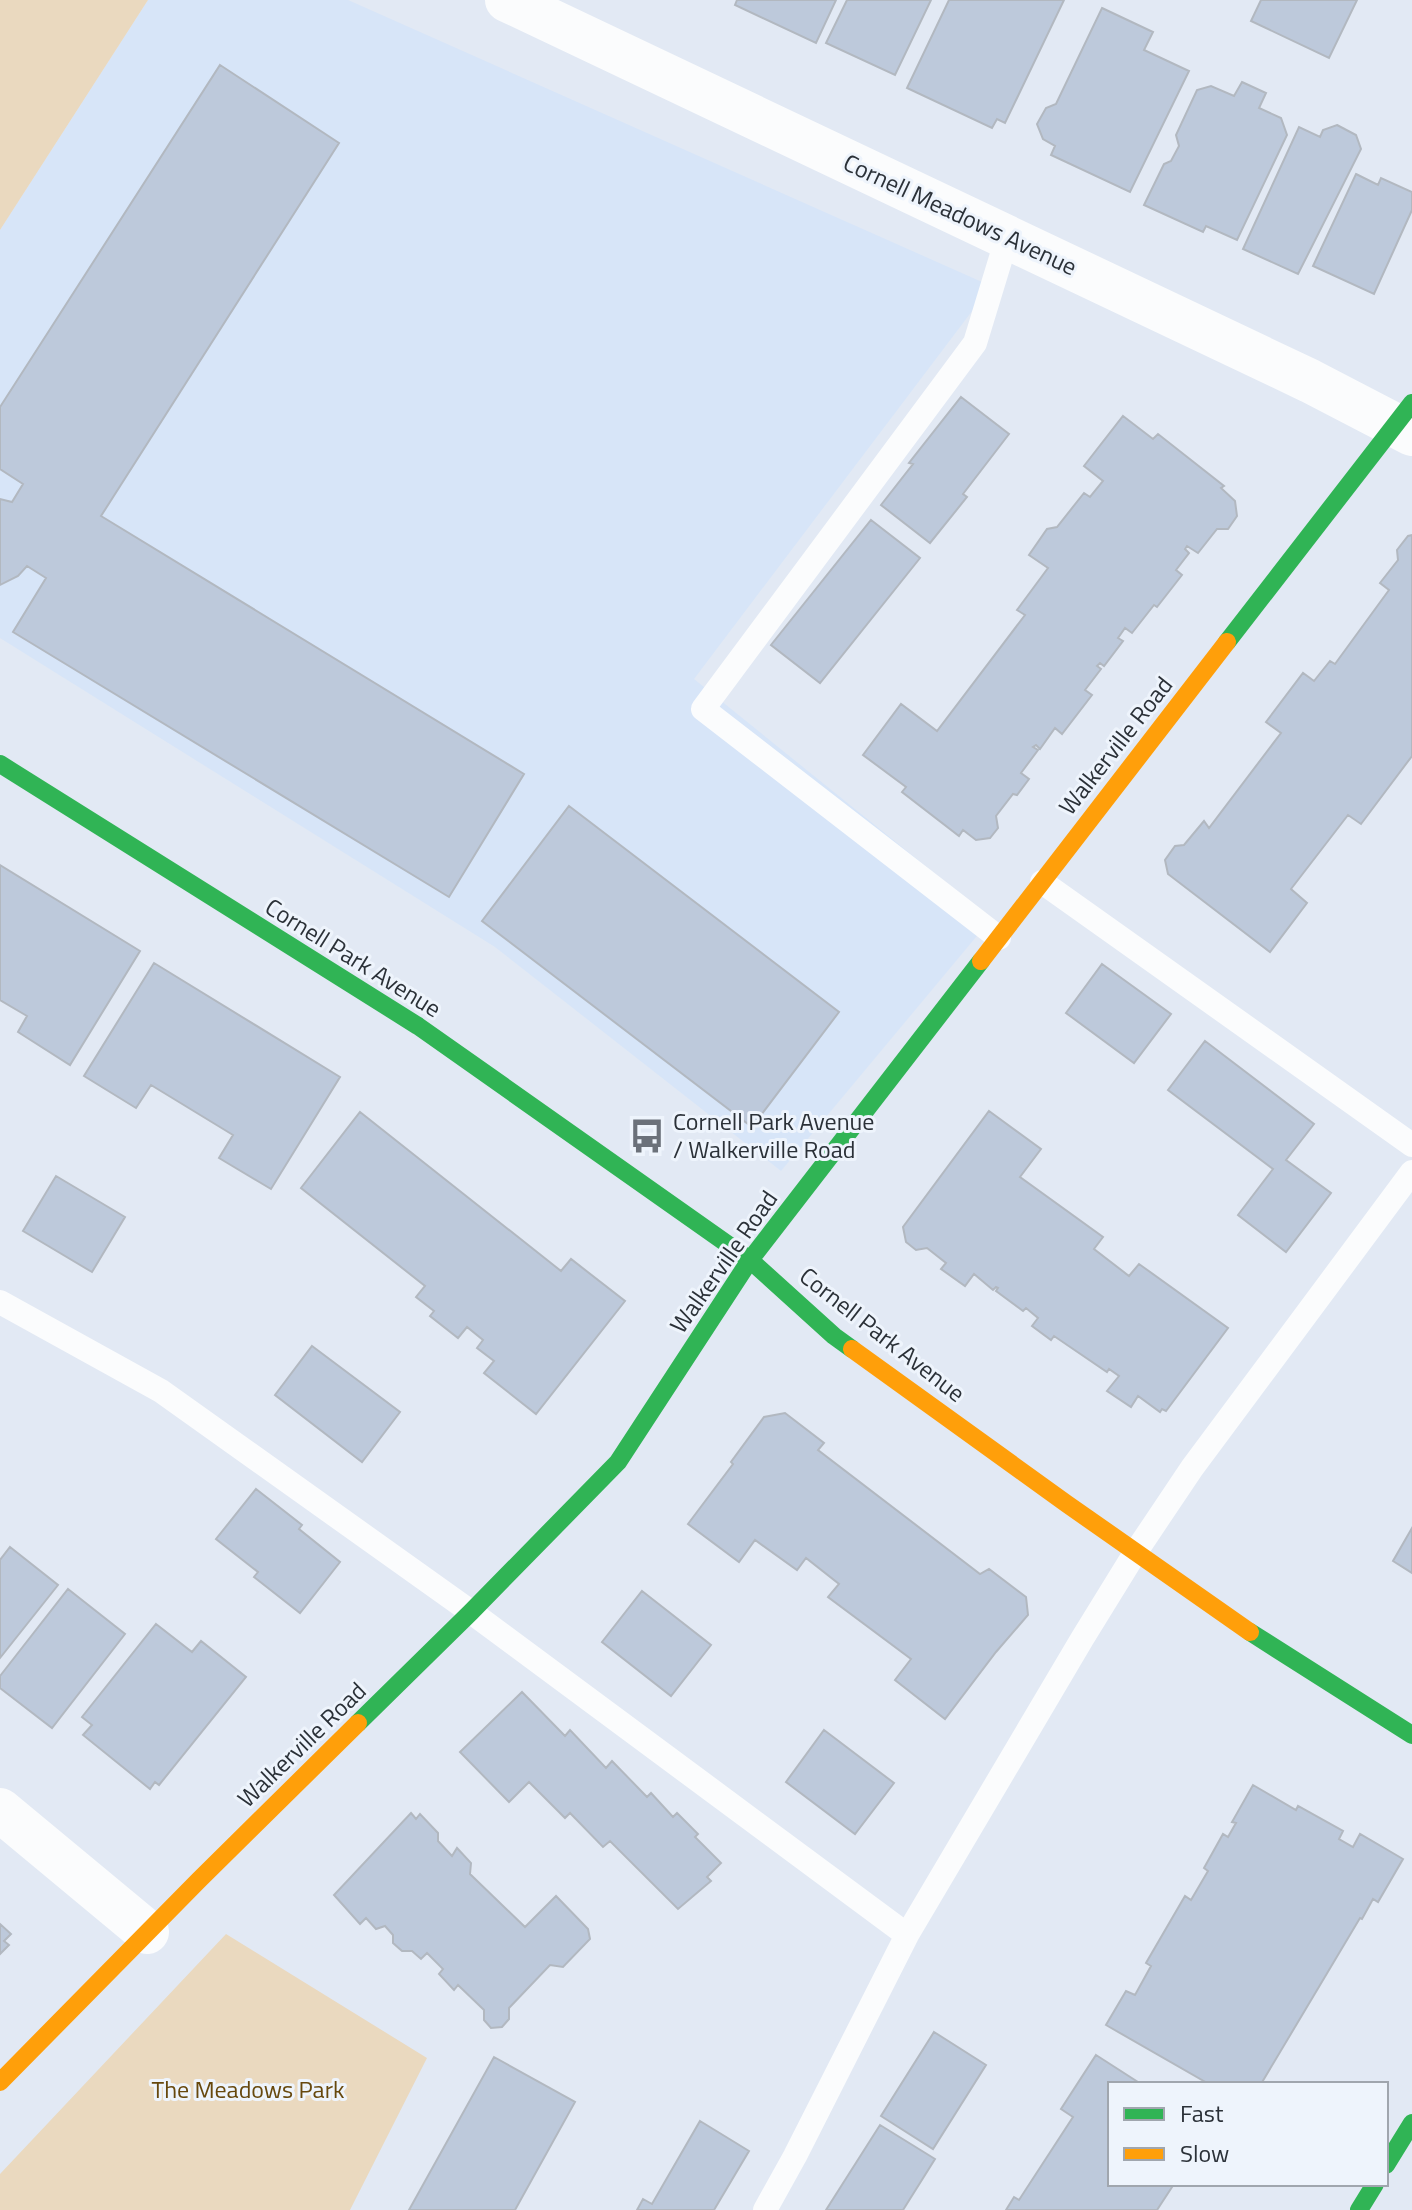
<svg xmlns="http://www.w3.org/2000/svg" width="1412" height="2210" font-family="'Titillium Web',sans-serif">
  <style>
    .built { fill: #d7e5f8 }
    .green { fill: #ead9bf }
    .building { fill: #bdc9db; stroke: #b2b8c0; stroke-width: 2 }
    .lines { fill: none; stroke-linecap: round; stroke-linejoin: round }
    .lane { stroke: #fbfcfd; stroke-width: 24 }
    .street { stroke: #fbfcfd; stroke-width: 44 }
    .fast { stroke: #30b455; stroke-width: 18 }
    .slow { stroke: #ff9f0a; stroke-width: 18 }
    .labels { text-anchor: middle; stroke-width: 6; stroke-linejoin: round; paint-order: stroke }
    .street-label { font-size: 24px; fill: #2b3138; stroke: #eef4fc }
    .poi-label { font-size: 24px; fill: #2b3138; stroke: #eef4fc; text-anchor: start }
    .park-label { font-size: 24px; fill: #67480d; stroke: #eef4fc }
  </style>
  <rect width="100%" height="100%" fill="#e2e9f4"/>
  <path class="built" d="M 148,0 L 348,0 L 991,286 L 694,679 L 991,919 L 781,1171 L 495,947 L 0,638 L 0,230 Z"/>
  <path class="green" d="M 0,0 L 148,0 L 0,230 Z
    M 226,1934 L 427,2058 L 350,2210 L 0,2210 L 0,2174 Z"/>
  <path class="building" d="M 737,0 L 836,0 L 816,43 L 735,5 Z
    M 847,0 L 931,0 L 895,75 L 826,43 Z
    M 949,0 L 1064,0 L 1005,123 L 997,119 L 992,128 L 907,88 Z
    M 1261,0 L 1357,0 L 1329,58 L 1251,21 Z
    M 1102,8 L 1153,32 L 1144,50 L 1189,71 L 1130,192 L 1051,155 L 1055,146 L 1043,139 L 1037,124 L 1046,108 L 1056,104 Z
    M 220,65 L 339,143 L 101,516 L 524,774 L 449,897 L 13,632 L 46,578 L 27,566 L 18,576 L 0,585 L 0,499 L 12,502 L 23,484 L 0,469 L 0,407 Z
    M 1242,82 L 1266,93 L 1259,108 L 1281,118 L 1287,135 L 1237,240 L 1206,226 L 1203,232 L 1144,205 L 1164,164 L 1171,161 L 1179,146 L 1176,135 L 1197,90 L 1211,86 L 1234,96 Z
    M 1337,125 L 1356,135 L 1361,149 L 1298,274 L 1243,249 L 1299,127 L 1320,137 L 1323,130 Z
    M 1356,174 L 1378,185 L 1381,178 L 1412,192 L 1412,210 L 1374,294 L 1313,266 Z
    M 961,397 L 1009,434 L 963,494 L 967,497 L 930,543 L 881,505 L 913,464 L 909,463 Z
    M 1123,416 L 1153,439 L 1158,434 L 1224,486 L 1221,488 L 1235,501 L 1237,516 L 1228,529 L 1217,529 L 1198,553 L 1187,546 L 1185,549 L 1189,553 L 1176,570 L 1182,575 L 1157,607 L 1154,605 L 1132,633 L 1125,628 L 1118,638 L 1123,641 L 1104,666 L 1100,663 L 1097,666 L 1101,669 L 1085,690 L 1092,695 L 1062,734 L 1055,728 L 1040,749 L 1036,745 L 1033,747 L 1038,750 L 1021,773 L 1029,779 L 1017,795 L 1013,794 L 996,816 L 998,828 L 990,838 L 976,840 L 963,830 L 959,836 L 902,792 L 906,787 L 863,755 L 901,704 L 937,731 L 1025,615 L 1017,610 L 1048,568 L 1029,555 L 1047,529 L 1057,527 L 1084,493 L 1090,497 L 1103,481 L 1084,466 Z
    M 871,520 L 920,558 L 820,683 L 771,645 Z
    M 1412,535 L 1412,756 L 1361,824 L 1348,815 L 1291,889 L 1307,903 L 1270,952 L 1168,874 L 1165,860 L 1175,846 L 1184,845 L 1204,821 L 1209,828 L 1281,733 L 1266,722 L 1303,673 L 1314,681 L 1330,661 L 1335,664 L 1389,590 L 1380,583 L 1398,560 L 1397,550 L 1408,536 Z
    M 569,806 L 839,1012 L 752,1127 L 482,921 Z
    M 0,865 L 140,951 L 70,1065 L 18,1032 L 27,1016 L 0,1000 Z
    M 154,963 L 340,1077 L 271,1189 L 219,1158 L 233,1135 L 151,1085 L 136,1108 L 84,1076 Z
    M 1102,964 L 1171,1014 L 1134,1063 L 1066,1013 Z
    M 1205,1041 L 1314,1124 L 1286,1160 L 1331,1193 L 1286,1252 L 1238,1215 L 1273,1169 L 1168,1090 Z
    M 989,1111 L 1041,1149 L 1020,1177 L 1103,1237 L 1094,1249 L 1129,1276 L 1139,1264 L 1228,1328 L 1166,1411 L 1162,1409 L 1160,1412 L 1138,1396 L 1131,1407 L 1107,1391 L 1119,1376 L 1109,1369 L 1107,1372 L 1054,1336 L 1051,1340 L 1032,1326 L 1038,1318 L 1026,1308 L 1023,1311 L 996,1291 L 998,1288 L 996,1287 L 993,1290 L 974,1274 L 965,1286 L 941,1269 L 946,1263 L 927,1248 L 916,1250 L 906,1242 L 903,1227 Z
    M 360,1112 L 561,1271 L 571,1259 L 625,1301 L 536,1414 L 484,1373 L 494,1361 L 477,1348 L 483,1340 L 467,1327 L 458,1338 L 430,1316 L 434,1311 L 416,1297 L 425,1286 L 301,1188 Z
    M 56,1176 L 125,1217 L 92,1272 L 23,1231 Z
    M 312,1346 L 400,1412 L 362,1462 L 275,1395 Z
    M 785,1413 L 824,1443 L 818,1450 L 980,1574 L 989,1569 L 1026,1597 L 1028,1615 L 996,1652 L 945,1719 L 895,1680 L 911,1659 L 828,1597 L 839,1584 L 806,1558 L 797,1570 L 755,1540 L 739,1562 L 688,1524 L 733,1464 L 731,1462 L 764,1417 Z
    M 256,1489 L 302,1525 L 299,1529 L 340,1562 L 300,1613 L 254,1577 L 258,1572 L 216,1539 Z
    M 1412,1528 L 1412,1573 L 1393,1561 Z
    M 10,1547 L 58,1585 L 0,1658 L 0,1560 Z
    M 68,1589 L 125,1634 L 52,1728 L 0,1688 L 0,1676 Z
    M 642,1591 L 711,1645 L 671,1696 L 602,1642 Z
    M 156,1624 L 192,1652 L 201,1641 L 246,1677 L 159,1785 L 155,1782 L 150,1789 L 83,1735 L 92,1725 L 82,1717 Z
    M 522,1692 L 565,1736 L 570,1730 L 606,1768 L 612,1761 L 647,1797 L 651,1793 L 673,1817 L 677,1813 L 698,1834 L 695,1837 L 721,1863 L 707,1877 L 711,1881 L 678,1909 L 610,1841 L 603,1847 L 570,1813 L 565,1818 L 529,1782 L 509,1802 L 460,1752 Z
    M 824,1730 L 894,1783 L 855,1834 L 786,1782 Z
    M 1253,1785 L 1296,1810 L 1298,1806 L 1343,1831 L 1339,1839 L 1353,1847 L 1360,1834 L 1403,1859 L 1378,1902 L 1373,1899 L 1362,1919 L 1360,1918 L 1261,2084 L 1209,2084 L 1106,2025 L 1126,1991 L 1135,1995 L 1151,1966 L 1146,1963 L 1185,1896 L 1191,1900 L 1208,1871 L 1204,1868 L 1223,1834 L 1228,1837 L 1236,1823 L 1232,1822 Z
    M 411,1813 L 416,1819 L 420,1814 L 438,1833 L 438,1841 L 452,1856 L 457,1848 L 471,1863 L 470,1874 L 525,1927 L 556,1896 L 588,1929 L 590,1939 L 563,1967 L 550,1965 L 509,2008 L 509,2019 L 502,2027 L 491,2028 L 484,2020 L 484,2010 L 458,1985 L 454,1990 L 439,1974 L 443,1969 L 427,1953 L 421,1959 L 412,1951 L 402,1951 L 393,1943 L 393,1935 L 385,1926 L 376,1929 L 366,1918 L 360,1924 L 334,1895 Z
    M 0,1924 L 11,1934 L 4,1941 L 9,1945 L 0,1954 Z
    M 934,2032 L 986,2065 L 933,2149 L 881,2116 Z
    M 1096,2055 L 1141,2084 L 1110,2084 L 1110,2184 L 1174,2184 L 1157,2210 L 1006,2210 L 1014,2197 L 1019,2200 L 1073,2117 L 1061,2109 Z
    M 494,2057 L 575,2102 L 515,2210 L 409,2210 Z
    M 700,2121 L 749,2151 L 714,2210 L 637,2210 L 643,2199 L 652,2204 Z
    M 880,2125 L 935,2159 L 903,2210 L 826,2210 Z"/>
  <g class="lines">
    <path class="lane" d="M 1042,882 L 1412,1145
      M 999,938 L 703,709 L 975,343 L 1007,238
      M 0,1302 L 161,1391 L 471,1612 L 907,1935
      M 765,2210 L 795,2156 L 907,1935 L 1082,1639 L 1135,1553 L 1192,1468 L 1412,1172"/>
    <path class="street" d="M 507,0 L 1310,381 L 1412,434
      M 0,1810 L 147,1932"/>
    <path class="fast" d="M 1227,642 L 1412,403
      M 0,764 L 418,1026 L 750,1260 L 834,1336 L 852,1349
      M 1250,1632 L 1412,1735
      M 358,1723 L 471,1612 L 618,1462 L 750,1260 L 981,961
      M 1386,2165 L 1412,2123
      M 1359,2210 L 1375,2184"/>
    <path class="slow" d="M 981,961 L 1227,642
      M 852,1349 L 1067,1504 L 1250,1632
      M 0,2082 L 199,1880 L 358,1723"/>
  </g>
  <defs>
    <g id="bus-bare" transform="scale(2.76)"><path d="M-5-6H5V4H4V6H2V4H-2V6H-4V4H-5ZM-3.5-4V0h7V-4ZM-3.5 1.2v1.5H-2V1.2ZM2 1.2v1.5H3.5V1.2Z" fill="#6b717a" stroke="#eef4fc" stroke-width="2.5" paint-order="stroke"/></g>
  </defs>
  <g fill-rule="evenodd">
    <use href="#bus-bare" x="647" y="1136"/>
  </g>
  <g class="labels">
    <g class="street-label">
      <text transform="translate(960 215) rotate(25)" y="8">Cornell Meadows Avenue</text>
      <text transform="translate(1116 746) rotate(-52)" y="8">Walkerville Road</text>
      <text transform="translate(353 958) rotate(32)" y="8">Cornell Park Avenue</text>
      <text transform="translate(724 1262) rotate(-55)" y="8">Walkerville Road</text>
      <text transform="translate(882 1335) rotate(38)" y="8">Cornell Park Avenue</text>
      <text transform="translate(302 1745) rotate(-44)" y="8">Walkerville Road</text>
    </g>
    <g class="poi-label">
      <text x="673" y="1130">Cornell Park Avenue<tspan x="673" dy="28">/ Walkerville Road</tspan></text>
    </g>
    <g class="park-label">
      <text x="248" y="2098">The Meadows Park</text>
    </g>
  </g>
  <rect x="1108" y="2082" width="280" height="104" fill="#eef4fc" stroke="#a0a6ae" stroke-width="2"/>
  <rect x="1124" y="2108" width="40" height="12" fill="#30b455" stroke="#a0a6ae" stroke-width="2"/>
  <text x="1180" y="2122" font-size="24" fill="#2b3138">Fast</text>
  <rect x="1124" y="2148" width="40" height="12" fill="#ff9f0a" stroke="#a0a6ae" stroke-width="2"/>
  <text x="1180" y="2162" font-size="24" fill="#2b3138">Slow</text>
</svg>
